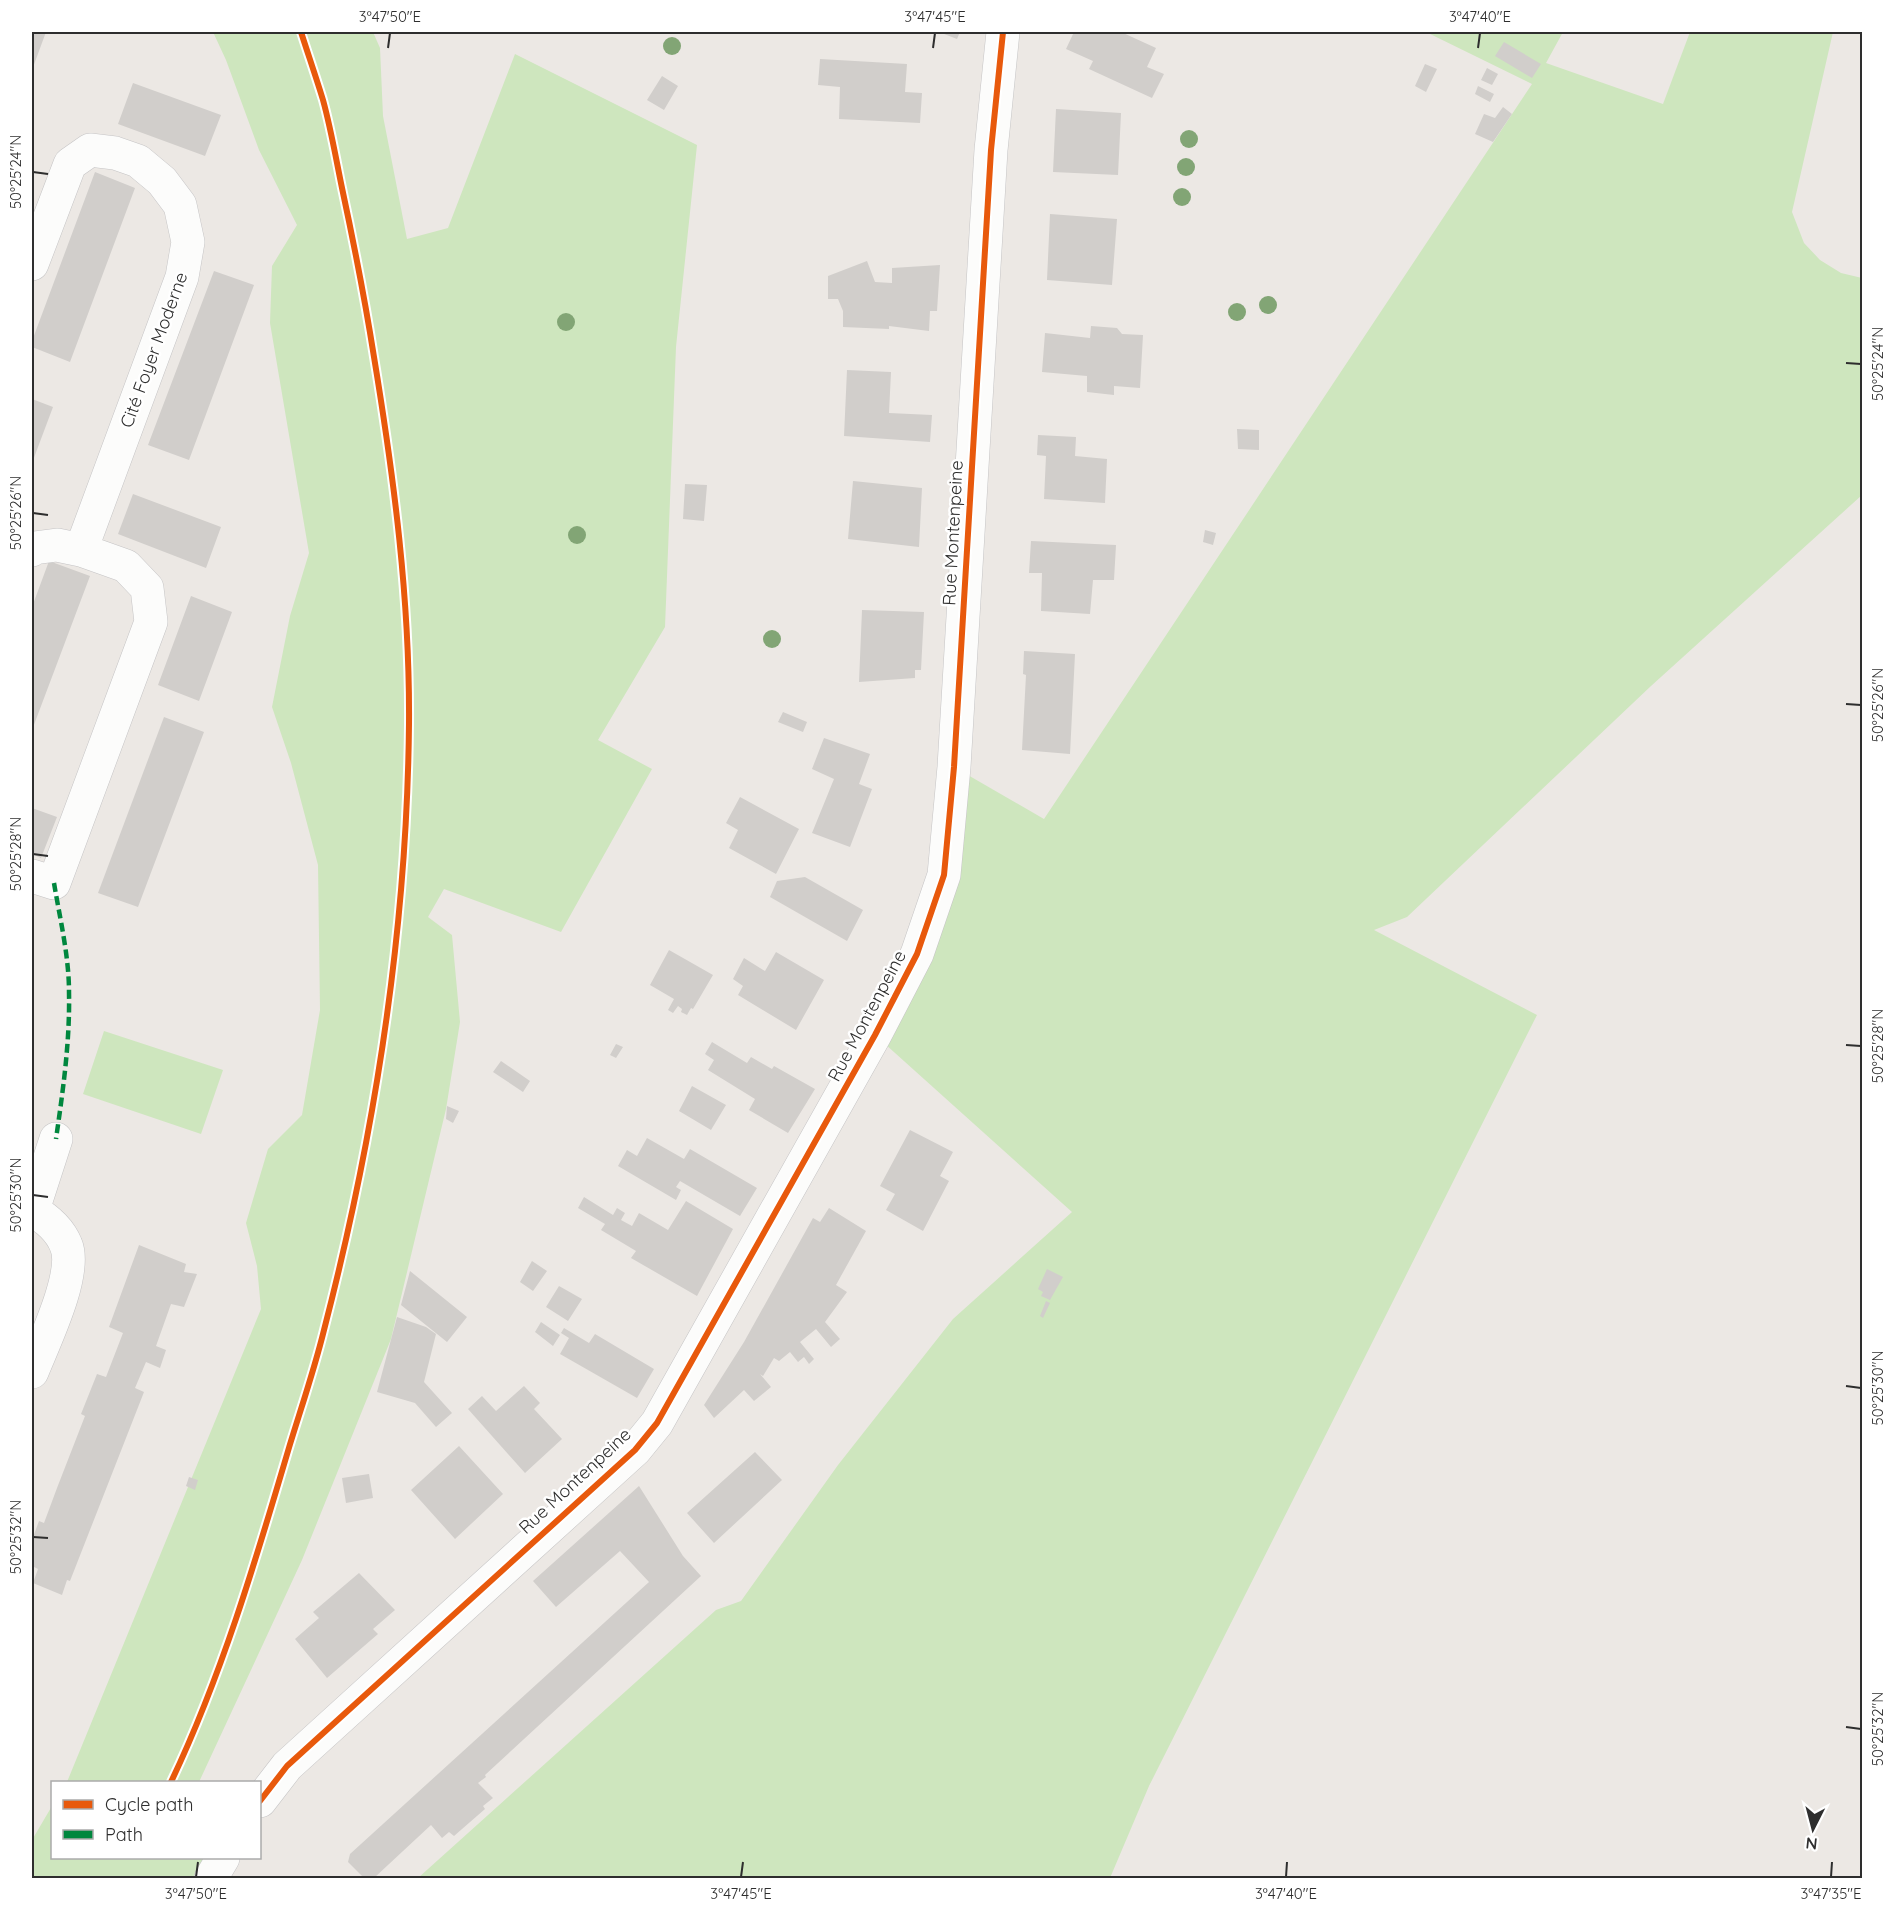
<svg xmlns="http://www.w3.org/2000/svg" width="1894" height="1910" font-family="Quicksand,sans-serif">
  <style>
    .green { fill: #cee6be }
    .building { fill: #d1cecb }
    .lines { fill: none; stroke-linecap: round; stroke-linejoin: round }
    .minor-casing { stroke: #c5c4c5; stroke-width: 34 }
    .minor { stroke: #fcfcfb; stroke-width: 33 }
    .quiet { stroke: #00873e; stroke-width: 4.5; stroke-dasharray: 9 4.5; stroke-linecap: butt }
    .cycleway-casing { stroke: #fff; stroke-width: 10 }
    .cycleway { stroke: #e8590c; stroke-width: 6 }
    .tree { fill: #82a575 }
    .ticks { fill: none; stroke: #2e2e2e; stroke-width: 2 }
    .labels { text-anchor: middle; stroke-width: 5; stroke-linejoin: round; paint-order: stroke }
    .street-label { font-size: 18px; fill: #2e2e2e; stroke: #fff }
    .neatline { fill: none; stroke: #2e2e2e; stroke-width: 2 }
    .ticks-label { font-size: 15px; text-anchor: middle; fill: #2e2e2e }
  </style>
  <rect width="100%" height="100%" fill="#ece8e4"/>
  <path class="green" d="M 213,32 L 373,32 L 380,48 L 383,116 L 407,239 L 448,228 L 515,54 L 697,145 L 676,347 L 665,627 L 598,740 L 652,769 L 561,932 L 444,889 L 428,917 L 452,935 L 460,1022 L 446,1109 L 391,1339 L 302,1560 L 199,1782 L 67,1782 L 261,1309 L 257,1266 L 246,1223 L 268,1149 L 302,1115 L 320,1010 L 318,865 L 291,763 L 272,707 L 290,616 L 309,553 L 270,323 L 272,266 L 297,225 L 259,150 L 226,60 Z
    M 1426,32 L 1563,32 L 1546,63 L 1663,104 L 1690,32 L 1833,32 L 1792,212 L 1804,243 L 1820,260 L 1841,273 L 1862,278 L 1862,495 L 1651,686 L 1407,917 L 1374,930 L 1537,1015 L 1149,1786 L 1110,1878 L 418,1878 L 716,1610 L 741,1601 L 838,1465 L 953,1319 L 1072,1212 L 875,1035 L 917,954 L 954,767 L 1044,819 L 1532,84 Z
    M 104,1031 L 223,1070 L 201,1134 L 83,1094 Z
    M 52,1806 L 52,1858 L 223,1858 L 211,1878 L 32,1878 L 32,1840 Z"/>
  <path class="building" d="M 32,32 L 46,32 L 32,70 Z
    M 939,32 L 960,32 L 957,39 Z
    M 1074,32 L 1101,32 L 1105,33 L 1106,32 L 1121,32 L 1156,48 L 1147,67 L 1164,74 L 1152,98 L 1089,69 L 1093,61 L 1066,49 Z
    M 1504,42 L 1541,64 L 1532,78 L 1495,56 Z
    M 820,59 L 907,64 L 905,92 L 922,93 L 920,123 L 839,119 L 840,87 L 818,85 Z
    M 1425,64 L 1437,69 L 1426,92 L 1415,86 Z
    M 1487,68 L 1498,74 L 1492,85 L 1481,80 Z
    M 662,76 L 678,86 L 664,110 L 647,100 Z
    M 133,83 L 221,115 L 205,156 L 118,124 Z
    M 1478,86 L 1494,94 L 1490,102 L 1475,94 Z
    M 1503,107 L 1512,114 L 1493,142 L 1475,134 L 1484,114 L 1495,118 Z
    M 1056,109 L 1121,113 L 1118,175 L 1053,172 Z
    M 95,172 L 135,188 L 70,362 L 32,347 L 32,341 Z
    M 1050,214 L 1117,219 L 1112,285 L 1047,280 Z
    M 867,261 L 875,282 L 892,283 L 892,268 L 940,265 L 937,311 L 930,311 L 929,331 L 889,326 L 889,329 L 843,327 L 843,311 L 838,299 L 828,299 L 828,276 Z
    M 214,271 L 254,285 L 189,460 L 148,445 Z
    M 1091,326 L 1117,328 L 1122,334 L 1143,335 L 1140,388 L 1114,386 L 1114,395 L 1087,392 L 1087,376 L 1042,372 L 1045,333 L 1090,338 Z
    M 847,370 L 891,372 L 889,413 L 932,415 L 930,442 L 844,436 Z
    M 32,399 L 53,407 L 32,463 Z
    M 1237,429 L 1259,430 L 1259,450 L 1238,449 Z
    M 1038,435 L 1076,437 L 1075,456 L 1107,459 L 1105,503 L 1044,499 L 1046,456 L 1037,455 Z
    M 853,481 L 922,488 L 919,547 L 848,539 Z
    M 685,484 L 707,485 L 704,521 L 683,519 Z
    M 133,494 L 221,527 L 206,568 L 118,534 Z
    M 1205,530 L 1216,533 L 1213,545 L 1203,542 Z
    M 1031,541 L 1116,545 L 1114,580 L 1093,580 L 1090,614 L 1041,611 L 1042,573 L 1029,573 Z
    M 49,561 L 90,576 L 32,730 L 32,607 Z
    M 191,596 L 232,612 L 199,701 L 158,685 Z
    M 862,610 L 924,612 L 921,670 L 915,670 L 915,678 L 859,682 Z
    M 1024,651 L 1075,654 L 1070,754 L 1022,750 L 1026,675 L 1023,674 Z
    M 783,712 L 807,722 L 803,732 L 778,722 Z
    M 164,717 L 204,732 L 138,907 L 98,893 Z
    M 824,738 L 870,754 L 859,784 L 872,789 L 850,847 L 812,833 L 834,779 L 812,769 Z
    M 740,797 L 799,829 L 776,874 L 729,848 L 738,830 L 726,823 Z
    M 32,808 L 57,817 L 41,858 L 32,854 Z
    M 805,877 L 863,910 L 847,941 L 770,897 L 777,881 Z
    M 669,950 L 713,975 L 693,1009 L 691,1008 L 687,1015 L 681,1012 L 682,1009 L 678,1006 L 673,1013 L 668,1010 L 674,999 L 650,985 Z
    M 776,952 L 824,980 L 796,1030 L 738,995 L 743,986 L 733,979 L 744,958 L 765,971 Z
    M 712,1042 L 747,1063 L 751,1057 L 772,1069 L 774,1066 L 815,1089 L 788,1133 L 749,1110 L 755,1099 L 708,1070 L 714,1060 L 705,1054 Z
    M 616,1044 L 623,1047 L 616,1058 L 610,1055 Z
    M 501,1061 L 530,1081 L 523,1092 L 493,1072 Z
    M 692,1086 L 726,1105 L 711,1130 L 679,1111 Z
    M 447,1106 L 459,1111 L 453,1123 L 446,1119 Z
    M 910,1130 L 953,1152 L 940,1176 L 949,1181 L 923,1231 L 886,1210 L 895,1194 L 880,1186 Z
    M 647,1138 L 684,1159 L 690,1149 L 757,1188 L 740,1216 L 680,1181 L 676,1187 L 681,1190 L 676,1200 L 618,1166 L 627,1150 L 637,1156 Z
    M 584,1197 L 613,1215 L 617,1208 L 625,1213 L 621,1220 L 632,1226 L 639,1213 L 668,1230 L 686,1201 L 733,1229 L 697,1296 L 631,1258 L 636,1251 L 601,1230 L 605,1224 L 578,1208 Z
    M 829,1208 L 866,1231 L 836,1285 L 847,1292 L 825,1322 L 840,1339 L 831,1347 L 816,1329 L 800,1342 L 814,1359 L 809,1364 L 804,1357 L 798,1362 L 790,1352 L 779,1361 L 774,1358 L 763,1376 L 760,1374 L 771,1387 L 754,1401 L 744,1390 L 714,1418 L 704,1405 L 744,1342 L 813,1218 L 820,1222 Z
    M 139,1245 L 186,1264 L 184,1272 L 197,1274 L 184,1307 L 171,1304 L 156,1346 L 166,1350 L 160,1368 L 146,1362 L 135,1388 L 144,1392 L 70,1581 L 67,1580 L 62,1595 L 33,1583 L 38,1569 L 32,1566 L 32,1540 L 39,1521 L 44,1523 L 57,1488 L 85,1416 L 81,1414 L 97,1374 L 106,1377 L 123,1333 L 109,1327 Z
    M 532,1261 L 547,1271 L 533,1291 L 520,1282 Z
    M 1047,1269 L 1063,1277 L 1050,1300 L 1041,1296 L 1043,1292 L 1038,1289 Z
    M 410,1271 L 467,1317 L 447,1342 L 401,1305 Z
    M 559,1286 L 582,1299 L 568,1321 L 546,1307 Z
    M 1046,1301 L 1050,1303 L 1043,1318 L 1040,1316 Z
    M 397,1317 L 426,1327 L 436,1334 L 424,1382 L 452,1413 L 436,1427 L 415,1403 L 377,1392 Z
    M 541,1322 L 560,1335 L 553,1346 L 535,1332 Z
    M 564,1328 L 589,1343 L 595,1334 L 654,1369 L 637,1398 L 560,1354 L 569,1338 L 561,1333 Z
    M 524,1386 L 540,1403 L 534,1409 L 562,1439 L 525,1473 L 468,1409 L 482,1396 L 496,1411 Z
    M 459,1446 L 503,1494 L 455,1539 L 411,1490 Z
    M 755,1452 L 782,1480 L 714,1543 L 687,1513 Z
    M 369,1474 L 373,1498 L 346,1503 L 342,1478 Z
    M 189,1477 L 198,1480 L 195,1490 L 186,1486 Z
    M 639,1486 L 683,1556 L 701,1576 L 485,1775 L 486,1777 L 478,1783 L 493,1798 L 483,1806 L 485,1809 L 454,1836 L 449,1832 L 442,1838 L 431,1825 L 374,1878 L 364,1878 L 348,1862 L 350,1854 L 649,1582 L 620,1551 L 556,1607 L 533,1581 Z
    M 359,1573 L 395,1610 L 373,1629 L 378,1634 L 327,1678 L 295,1639 L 319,1618 L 313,1612 Z"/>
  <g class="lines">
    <g class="minor-casing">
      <path id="minor" d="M 32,264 L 70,164 L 90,150 L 115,153 L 138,161 L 162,181 L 180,205 L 188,242 L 182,277 L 81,550
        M 32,550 L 34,548 L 57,545 L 81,550 L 126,566 L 147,588 L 151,622 L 54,883 L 32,876
        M 32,1210 C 46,1218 60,1230 66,1245 C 78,1273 43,1344 32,1372
        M 33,1210 L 56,1139
        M 260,1801 L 287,1766 L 635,1450 L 657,1423 L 875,1035 L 917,954 L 944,875 L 954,767 L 991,150 L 1003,32
        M 211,1878 L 223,1858"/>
    </g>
    <use href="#minor" class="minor"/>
    <path class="quiet" d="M 54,883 C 60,919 69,956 69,992 C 70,1042 63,1090 56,1139"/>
    <g class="cycleway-casing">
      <path id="cycleway" d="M 171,1782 C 221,1677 255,1563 288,1451 C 300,1411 314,1371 324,1330 C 375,1133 407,928 409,724 C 410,601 394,478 374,357 C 365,300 354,244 342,188 C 336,159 331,129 323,100 C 316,77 308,54 301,32
        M 260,1801 L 287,1766 L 635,1450 L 657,1423 L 875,1035 L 917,954 L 944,875 L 954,767 L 991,150 L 1003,32"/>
    </g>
    <use href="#cycleway" class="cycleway"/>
  </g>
  <g class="tree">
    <circle cx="672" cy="46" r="9"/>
    <circle cx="1189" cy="139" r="9"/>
    <circle cx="1186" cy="167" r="9"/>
    <circle cx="1182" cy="197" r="9"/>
    <circle cx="1268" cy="305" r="9"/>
    <circle cx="1237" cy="312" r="9"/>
    <circle cx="566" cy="322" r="9"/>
    <circle cx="577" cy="535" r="9"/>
    <circle cx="772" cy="639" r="9"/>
  </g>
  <path class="ticks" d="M 388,48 L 390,33M 933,48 L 935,33M 1478,48 L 1480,33M 33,172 L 48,174M 1846,363 L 1861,364M 33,513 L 48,515M 1846,704 L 1861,705M 33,854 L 48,856M 1846,1045 L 1861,1046M 33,1195 L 48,1197M 1846,1386 L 1861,1388M 33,1537 L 48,1538M 1846,1727 L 1861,1729M 196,1877 L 198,1862M 741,1877 L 743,1862M 1286,1877 L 1287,1862M 1831,1877 L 1832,1862"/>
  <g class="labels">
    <g class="street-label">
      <text transform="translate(154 350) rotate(-70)" y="6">Cité Foyer Moderne</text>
      <text transform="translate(953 533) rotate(-87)" y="6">Rue Montenpeine</text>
      <text transform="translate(867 1016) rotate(-62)" y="6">Rue Montenpeine</text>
      <text transform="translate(575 1481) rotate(-43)" y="6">Rue Montenpeine</text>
    </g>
  </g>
  <rect width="1894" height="1910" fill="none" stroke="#ffffff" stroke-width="66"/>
  <rect x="51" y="1781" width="210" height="78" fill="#ffffff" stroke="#ababab" stroke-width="1.5"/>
  <rect x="63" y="1800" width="30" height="9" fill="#e8590c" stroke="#ababab" stroke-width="1.5"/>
  <text x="105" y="1811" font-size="18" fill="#2e2e2e">Cycle path</text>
  <rect x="63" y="1830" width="30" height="9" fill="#00873e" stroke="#ababab" stroke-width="1.5"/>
  <text x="105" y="1841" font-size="18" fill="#2e2e2e">Path</text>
  <g transform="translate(1813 1829) rotate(186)" stroke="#ffffff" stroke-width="4.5" paint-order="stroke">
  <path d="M0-4.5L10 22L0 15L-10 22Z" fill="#2e2e2e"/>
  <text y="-9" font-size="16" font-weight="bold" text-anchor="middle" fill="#2e2e2e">N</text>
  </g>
  <rect x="33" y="33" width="1828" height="1844" class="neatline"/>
  <g class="ticks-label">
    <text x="390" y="22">3°47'50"E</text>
    <text x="935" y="22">3°47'45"E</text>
    <text x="1480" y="22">3°47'40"E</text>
    <text transform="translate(16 172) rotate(-90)" y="5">50°25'24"N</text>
    <text transform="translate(1878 364) rotate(-90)" y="5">50°25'24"N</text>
    <text transform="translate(16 513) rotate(-90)" y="5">50°25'26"N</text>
    <text transform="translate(1878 705) rotate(-90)" y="5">50°25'26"N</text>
    <text transform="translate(16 854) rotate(-90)" y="5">50°25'28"N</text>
    <text transform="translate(1878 1046) rotate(-90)" y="5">50°25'28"N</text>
    <text transform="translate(16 1195) rotate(-90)" y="5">50°25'30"N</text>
    <text transform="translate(1878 1388) rotate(-90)" y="5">50°25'30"N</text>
    <text transform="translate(16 1537) rotate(-90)" y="5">50°25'32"N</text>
    <text transform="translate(1878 1729) rotate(-90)" y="5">50°25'32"N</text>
    <text x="196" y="1899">3°47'50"E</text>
    <text x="741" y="1899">3°47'45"E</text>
    <text x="1286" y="1899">3°47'40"E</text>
    <text x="1831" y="1899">3°47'35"E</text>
  </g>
</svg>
